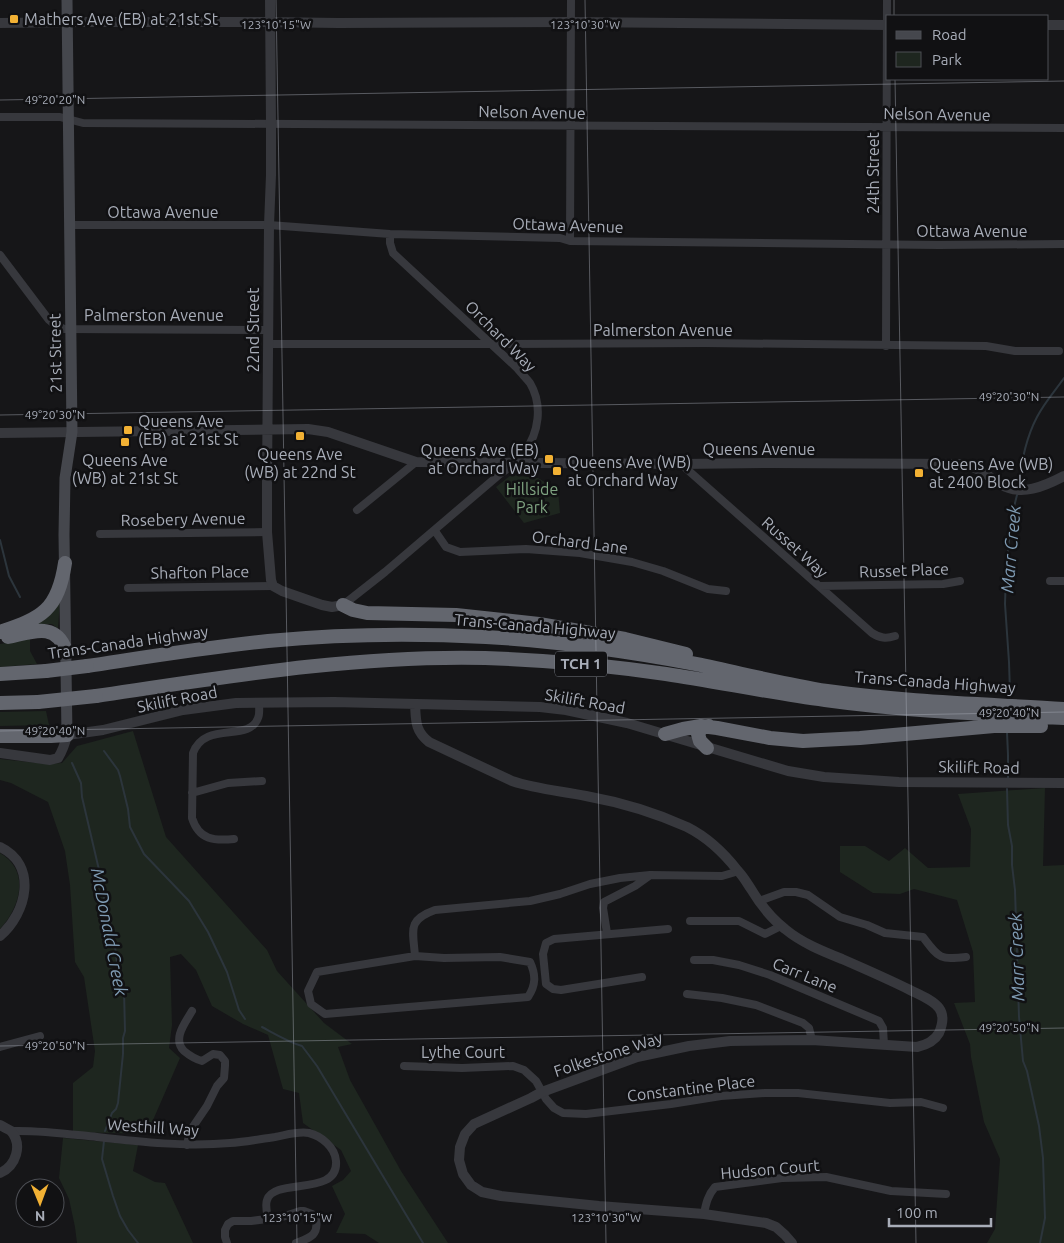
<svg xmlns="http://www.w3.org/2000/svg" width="1064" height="1243" font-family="Ubuntu,sans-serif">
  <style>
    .green { fill: #1e261f }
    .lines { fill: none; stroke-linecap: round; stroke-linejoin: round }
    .stream { stroke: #2c353c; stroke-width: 2 }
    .minor { stroke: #37383d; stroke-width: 8 }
    .tertiary { stroke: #37383d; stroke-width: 10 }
    .secondary { stroke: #45474d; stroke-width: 11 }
    .motorway { stroke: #63666e; stroke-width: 14 }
    .motorway-bridge { stroke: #63666e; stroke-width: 14 }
    .ticks { fill: none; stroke: #a8adb8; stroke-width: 1; stroke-opacity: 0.45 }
    .poi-dot { fill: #f2b134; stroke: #111113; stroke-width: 2 }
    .labels { text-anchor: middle; stroke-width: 5; stroke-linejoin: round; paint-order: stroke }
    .shield { fill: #111113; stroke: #7b7e86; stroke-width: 1 }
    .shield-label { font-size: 15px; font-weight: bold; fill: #a8adb8 }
    .poi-label { font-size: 16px; fill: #a8adb8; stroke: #111113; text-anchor: start }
    .street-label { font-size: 16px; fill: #a8adb8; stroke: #111113 }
    .park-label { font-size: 16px; fill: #7fa381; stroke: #111113 }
    .water-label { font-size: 18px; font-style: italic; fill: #7f9bb3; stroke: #111113 }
    .ticks-label { font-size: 12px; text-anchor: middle; fill: #a8adb8; stroke: #111113; stroke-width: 5; stroke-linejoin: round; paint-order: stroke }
  </style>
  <rect width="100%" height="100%" fill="#161618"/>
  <path class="green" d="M 511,475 L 538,478 L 558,490 L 560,513 L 524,523 L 496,487 Z
    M 60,599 L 58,629 L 52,624 L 36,624 Z
    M 30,639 L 30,651 L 37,664 L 0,667 L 0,644 Z
    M 46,711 L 49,725 L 0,726 L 0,712 Z
    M 133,731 L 166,837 L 267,950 L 277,971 L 324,1023 L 352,1044 L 338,1047 L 350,1080 L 401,1171 L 448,1243 L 379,1243 L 365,1234 L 336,1233 L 345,1214 L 332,1186 L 343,1180 L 351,1171 L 341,1150 L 303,1123 L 299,1093 L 283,1089 L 268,1035 L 243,1024 L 212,1006 L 196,970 L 181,954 L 170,957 L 172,1025 L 169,1048 L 180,1058 L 147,1134 L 73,1132 L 73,1083 L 93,1067 L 95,1051 L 84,977 L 75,962 L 70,885 L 65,851 L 48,802 L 11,783 L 0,780 L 0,759 L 47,764 L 62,763 L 77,746 Z
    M 1045,788 L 1043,866 L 1064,865 L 1064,1243 L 987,1243 L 995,1229 L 1000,1159 L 984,1122 L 971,1057 L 970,1044 L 954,1003 L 975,1002 L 973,952 L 957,900 L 914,889 L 900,894 L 873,893 L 840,872 L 840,846 L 865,846 L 889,861 L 905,848 L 928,868 L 970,867 L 971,829 L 958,794 Z
    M 0,853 C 31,871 20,907 0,929 Z
    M 63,1138 L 138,1145 L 133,1171 L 155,1182 L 165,1183 L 193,1243 L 77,1243 L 75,1227 L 69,1199 L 59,1178 Z"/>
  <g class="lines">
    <path class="stream" d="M 1019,486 C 1021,463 1026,438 1037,417 C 1044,403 1055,391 1064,378
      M 0,540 L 9,576 L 20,597
      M 1010,692 L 1009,662 L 1005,604 L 1006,574 L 1011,519 L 1017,495
      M 1007,732 L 1008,755 L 1008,780
      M 104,751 L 118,770 L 120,776 L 128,809 L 130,827 L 144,854 L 189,901 L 208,932 L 227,972 L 239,1010 L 245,1019
      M 72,763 L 81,783 L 82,797 L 103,887 L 103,894 L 114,938 L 117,963 L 124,990 L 125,1031 L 123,1038 L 123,1054 L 118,1103 L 116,1109 L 112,1113 L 105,1131
      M 1007,789 L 1008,825 L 1012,846 L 1012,865 L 1015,890 L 1019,1017 L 1023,1061 L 1027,1071 L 1039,1126 L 1043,1158 L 1045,1218 L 1040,1243
      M 262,1027 C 275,1034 288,1042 302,1046 L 317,1066 L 423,1243
      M 104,1141 L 102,1159 L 113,1196 L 120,1216 L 128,1230 L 138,1243"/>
    <path class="minor" d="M 0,117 L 60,117 L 83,123 L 1064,128
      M 70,225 L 269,225 L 390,234 L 560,238 L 570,241 L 939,245 L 1064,244
      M 570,241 L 571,0
      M 0,255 L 49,320 L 55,325 L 64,329 L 268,330
      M 268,344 L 491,344 L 705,343 L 986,346 L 1015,351 L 1059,351
      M 886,346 L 887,0
      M 681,464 L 872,633 C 880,638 886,639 895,636
      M 357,510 L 416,462
      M 435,531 L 446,547 L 460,552 L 526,549 L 580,553 L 632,562 L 663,571 L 708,589 L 726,591
      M 100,534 L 267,532
      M 1050,581 L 1064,581
      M 819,586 L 943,584 L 960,581
      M 128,588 L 273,586
      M 343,605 L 385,572 L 500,474 C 509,468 518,462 524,453 C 539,433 543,405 530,383 C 526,378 521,373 517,368 L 393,253 L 390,243 L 390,234
      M 192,793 L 228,783 L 262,781
      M 234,839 C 214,841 199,840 192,818 L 193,753 C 205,720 249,743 258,718 C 260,714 259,708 259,703
      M 759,901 L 784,892 L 796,892 L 808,895 L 840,917 L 867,925 L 885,933 L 923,937 C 939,958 939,960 966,957
      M 690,921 L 739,921 L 765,934 L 781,926
      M 607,933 L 603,908 L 604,902 L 635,886 L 649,876
      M 415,956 L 444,958 L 500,957 L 530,962 C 536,975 536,985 528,997 L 325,1014 L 311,1004 L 308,991 L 317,972 Z
      M 415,956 C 413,930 407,920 435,910 L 530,901 L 560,894 L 590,884 L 620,878 L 650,875 L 722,876 L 739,871
      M 694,960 L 713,960 L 739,965 L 770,975 L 879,1021 L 883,1028 L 884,1045
      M 642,977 L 561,990 L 553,989 L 546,984 L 543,954 L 546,943 L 554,939 L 668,929
      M 687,994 L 722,998 L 756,1005 L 803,1023 L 809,1028 L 812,1040
      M 0,1047 L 40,1036
      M 404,1066 L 462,1068 L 513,1066 L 524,1070 L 536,1081 L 546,1099 L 554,1108 L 563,1113 L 586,1114 L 671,1104 L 721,1096 L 765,1093 L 798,1093 L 890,1103 L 921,1102 L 943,1108
      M 11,1131 C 40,1130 68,1134 97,1137 C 141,1142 186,1147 230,1143 C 245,1142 260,1139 275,1137 C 286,1135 298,1131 309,1133 C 321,1136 335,1147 336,1161 C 339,1197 274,1177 267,1200 C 265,1205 267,1213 268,1218
      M 187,1145 L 190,1131 L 207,1106 L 217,1086 L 224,1078 L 225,1066 L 225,1061 L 220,1055 L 213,1054 L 202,1061 C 195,1059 190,1056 184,1051 C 172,1039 185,1023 192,1011
      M 704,1214 C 706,1203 708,1195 715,1187 L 782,1178 L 826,1177 L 891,1191 L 946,1194
      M 227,1243 L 225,1237 L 225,1230 L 228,1224 L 233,1221 L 251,1221 L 282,1217 L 300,1211 L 304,1211 L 312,1214 L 316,1219 C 319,1236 309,1238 296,1243"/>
    <path class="tertiary" d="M 270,0 L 271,124 L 271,175 L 269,225 L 267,484 L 267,532 L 271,580 L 273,586 L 282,591 L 322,605 L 332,607 L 343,605
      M 0,23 L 83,22 L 270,22 L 338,23 L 571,22 L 888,25
      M 1048,25 L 1064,25
      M 0,433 L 308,429 L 328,432 L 416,462 L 681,464 L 770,463 L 962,464 C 967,465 972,466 977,469 C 986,472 992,480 1000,484 C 1021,497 1045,486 1064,476
      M 415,704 C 416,721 415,731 429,742 L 512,781 C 536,789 561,791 586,796 C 619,802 656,813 687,827 C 707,837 724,853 738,871 C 743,876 747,883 751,889 C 760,904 772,919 785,929 C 802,943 822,951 842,959 C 865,969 888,979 910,990 C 920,995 933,1000 939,1008 C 945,1016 942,1026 939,1033 C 934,1042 926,1045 917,1047 L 812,1040 L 730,1041 L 689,1046 L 637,1057 L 542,1092 L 531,1098 L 474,1124 L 465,1134 L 460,1147 L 459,1160 L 463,1174 L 471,1185 L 482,1192 L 501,1196 L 599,1206 L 704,1214 L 766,1223 L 776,1227 L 785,1235 L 792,1243
      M 0,753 L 50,760 L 58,758 C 63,750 65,744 67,735 L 103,730 L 183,710 L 236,703 L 334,702 L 540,707 L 566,710 L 627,723 L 788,771 L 824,777 L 899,782 L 1064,783
      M 0,847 C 38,865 27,913 0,936
      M 0,1125 C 3,1127 8,1129 11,1131 C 23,1145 16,1166 0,1173"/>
    <path class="secondary" d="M 67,735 L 64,535 L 65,478 L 72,432 L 67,0"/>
    <path class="motorway" d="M 343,605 L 353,610 L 367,613 L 456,615 L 539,624 L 625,639 L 686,654
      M 0,632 C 42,618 58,610 65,563
      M 8,637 C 32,632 56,621 66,651
      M 87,666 C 147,657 208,647 268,641 C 340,634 414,633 486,637 C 556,641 627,651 696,664 C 740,673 783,684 827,691 C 906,702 985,704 1064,709
      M 0,674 L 46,671
      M 96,696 C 225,677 355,655 485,658 C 546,660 606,665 666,674 C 719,682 772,693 825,700 C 904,711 984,714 1064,718
      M 0,703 L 38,702
      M 665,734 L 683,729 L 701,726 L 717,728 L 770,738 L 803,741 L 821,740 L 860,738 L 994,726 L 1041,726
      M 0,736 L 51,736 L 67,735
      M 707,748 L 700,741 L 698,734 L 702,727 L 709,726"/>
    <path class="motorway-bridge" d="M 46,671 L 87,666
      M 38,702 L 96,696"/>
  </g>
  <path class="ticks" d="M 276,0 L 297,1243M 585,0 L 606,1243M 894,0 L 894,16M 895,79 L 916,1243M 0,100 L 1064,81M 0,415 L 1064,397M 0,731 L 1064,712M 0,1046 L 1064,1028"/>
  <g class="poi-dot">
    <rect x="9" y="14" width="10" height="10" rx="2.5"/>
    <rect x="123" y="425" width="10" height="10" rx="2.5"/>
    <rect x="295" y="431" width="10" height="10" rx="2.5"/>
    <rect x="120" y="437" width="10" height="10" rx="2.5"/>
    <rect x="544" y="454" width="10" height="10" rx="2.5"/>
    <rect x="552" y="466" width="10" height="10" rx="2.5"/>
    <rect x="914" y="468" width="10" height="10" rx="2.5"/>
  </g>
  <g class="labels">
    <rect class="shield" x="555" y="651.5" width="52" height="25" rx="4"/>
    <g class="shield-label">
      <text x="581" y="669">TCH 1</text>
    </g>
    <g class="poi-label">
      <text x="24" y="25">Mathers Ave (EB) at 21st St</text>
      <text x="138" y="427">Queens Ave<tspan x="138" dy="18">(EB) at 21st St</tspan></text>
      <text x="539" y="456" text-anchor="end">Queens Ave (EB)<tspan x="539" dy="18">at Orchard Way</tspan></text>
      <text x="300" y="460" text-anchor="middle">Queens Ave<tspan x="300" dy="18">(WB) at 22nd St</tspan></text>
      <text x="125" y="466" text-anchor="middle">Queens Ave<tspan x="125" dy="18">(WB) at 21st St</tspan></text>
      <text x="567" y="468">Queens Ave (WB)<tspan x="567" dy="18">at Orchard Way</tspan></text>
      <text x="929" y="470">Queens Ave (WB)<tspan x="929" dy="18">at 2400 Block</tspan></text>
    </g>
    <g class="street-label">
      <text transform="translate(532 112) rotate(1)" y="6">Nelson Avenue</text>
      <text transform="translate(937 114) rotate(1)" y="6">Nelson Avenue</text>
      <text transform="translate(873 173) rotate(-90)" y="6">24th Street</text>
      <text x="163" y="218">Ottawa Avenue</text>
      <text transform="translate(568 225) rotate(2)" y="6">Ottawa Avenue</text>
      <text x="972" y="237">Ottawa Avenue</text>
      <text x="154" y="321">Palmerston Avenue</text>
      <text transform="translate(253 330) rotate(-90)" y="6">22nd Street</text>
      <text x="663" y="336">Palmerston Avenue</text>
      <text transform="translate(501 336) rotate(45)" y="6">Orchard Way</text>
      <text transform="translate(55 353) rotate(-91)" y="6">21st Street</text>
      <text x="759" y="455">Queens Avenue</text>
      <text transform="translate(183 519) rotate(-1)" y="6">Rosebery Avenue</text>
      <text transform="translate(580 542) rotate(7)" y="6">Orchard Lane</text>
      <text transform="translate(795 547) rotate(42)" y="6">Russet Way</text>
      <text transform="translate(904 570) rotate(-2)" y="6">Russet Place</text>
      <text transform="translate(200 572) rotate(-1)" y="6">Shafton Place</text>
      <text transform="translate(535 626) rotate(5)" y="6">Trans-Canada Highway</text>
      <text transform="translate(128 642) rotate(-8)" y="6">Trans-Canada Highway</text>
      <text transform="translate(935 682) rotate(4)" y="6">Trans-Canada Highway</text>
      <text transform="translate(177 699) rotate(-11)" y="6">Skilift Road</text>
      <text transform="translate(585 701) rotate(10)" y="6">Skilift Road</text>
      <text transform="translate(979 767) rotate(1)" y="6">Skilift Road</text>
      <text transform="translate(805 975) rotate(22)" y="6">Carr Lane</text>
      <text x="463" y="1058">Lythe Court</text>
      <text transform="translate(608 1054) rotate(-18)" y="6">Folkestone Way</text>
      <text transform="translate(691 1088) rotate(-7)" y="6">Constantine Place</text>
      <text transform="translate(153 1127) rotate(4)" y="6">Westhill Way</text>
      <text transform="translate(770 1169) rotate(-5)" y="6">Hudson Court</text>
    </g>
    <g class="park-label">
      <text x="532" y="495">Hillside<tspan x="532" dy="18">Park</tspan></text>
    </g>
    <g class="water-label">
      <text transform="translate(1011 549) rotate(-85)" y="6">Marr Creek</text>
      <text transform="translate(109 932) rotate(79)" y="6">McDonald Creek</text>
      <text transform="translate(1017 957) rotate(-92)" y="6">Marr Creek</text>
    </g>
  </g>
  <g class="ticks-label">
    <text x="276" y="29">123°10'15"W</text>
    <text x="585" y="29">123°10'30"W</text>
    <text x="55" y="104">49°20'20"N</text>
    <text x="1009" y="401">49°20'30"N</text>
    <text x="55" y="419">49°20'30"N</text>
    <text x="1009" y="717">49°20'40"N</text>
    <text x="55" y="735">49°20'40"N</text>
    <text x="1009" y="1032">49°20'50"N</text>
    <text x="55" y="1050">49°20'50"N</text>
    <text x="297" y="1222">123°10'15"W</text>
    <text x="606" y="1222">123°10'30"W</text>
  </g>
  <rect x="886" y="15" width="162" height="65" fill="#111113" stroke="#4d4f55"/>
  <rect x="896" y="31" width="25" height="8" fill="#45474d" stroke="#4d4f55"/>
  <text x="932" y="40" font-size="15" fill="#a8adb8">Road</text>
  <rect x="896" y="52" width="25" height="15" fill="#1e261f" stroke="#4d4f55"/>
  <text x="932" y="65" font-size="15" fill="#a8adb8">Park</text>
  <g transform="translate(40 1203) rotate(179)"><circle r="24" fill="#111113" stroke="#4d4f55"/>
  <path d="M0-4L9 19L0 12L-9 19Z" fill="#f2b134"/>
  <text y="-8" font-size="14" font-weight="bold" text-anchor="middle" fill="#a8adb8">N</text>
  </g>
  <path d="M889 1218v8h102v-8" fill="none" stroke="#a8adb8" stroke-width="2.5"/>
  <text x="896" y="1218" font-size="15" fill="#a8adb8" stroke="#111113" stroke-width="4" paint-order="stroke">100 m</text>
</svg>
